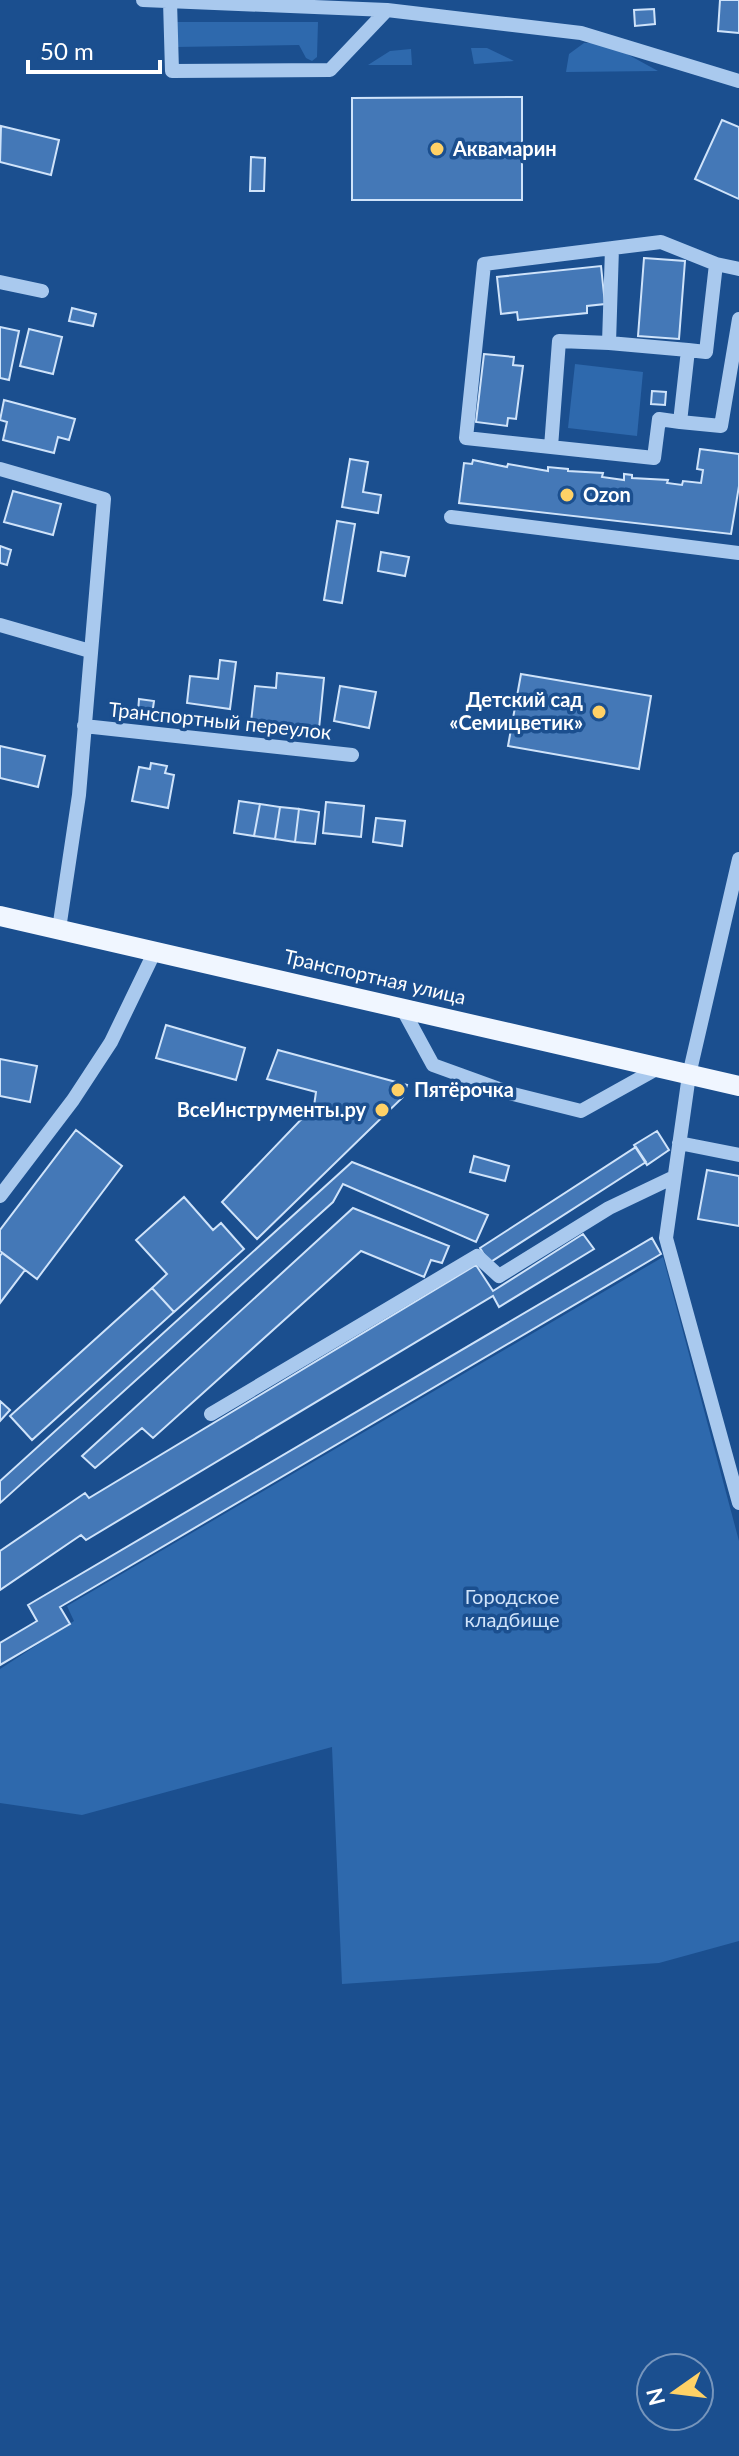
<svg xmlns="http://www.w3.org/2000/svg" width="739" height="2456" font-family="Lato,sans-serif">
  <style>
    .green { fill: #2e69ad }
    .building { fill: #4478b7; stroke: #cfe3fa; stroke-width: 2 }
    .lines { fill: none; stroke-linecap: round; stroke-linejoin: round }
    .minor { stroke: #a9c9ee; stroke-width: 14 }
    .major { stroke: #f0f6ff; stroke-width: 20 }
    .poi-dot { fill: #ffd166; stroke: #1b4f8f; stroke-width: 3 }
    .labels { text-anchor: middle; stroke-width: 7; stroke-linejoin: round; paint-order: stroke }
    .poi-label { font-size: 20px; font-weight: bold; fill: #fff; stroke: #1b4f8f; text-anchor: start }
    .street-label { font-size: 20px; fill: #fff; stroke: #1b4f8f }
    .park-label { font-size: 20px; fill: #cfe3fa; stroke: #1b4f8f }
  </style>
  <rect width="100%" height="100%" fill="#1b4f8f"/>
  <path class="green" d="M 175,22 L 318,22 L 317,57 L 312,61 L 306,58 L 299,45 L 175,47 Z
    M 584,43 L 607,43 L 658,71 L 566,72 L 569,54 Z
    M 471,48 L 487,48 L 514,61 L 474,64 Z
    M 411,49 L 412,65 L 368,65 L 390,51 Z
    M 575,364 L 643,372 L 637,436 L 568,428 Z
    M 663,1257 L 739,1541 L 739,1941 L 659,1963 L 342,1984 L 332,1747 L 82,1815 L 0,1803 L 0,1669 L 74,1621 L 67,1606 Z"/>
  <path class="building" d="M 720,0 L 739,0 L 739,33 L 718,31 Z
    M 654,9 L 655,24 L 635,26 L 634,10 Z
    M 522,97 L 522,200 L 352,200 L 352,98 Z
    M 722,120 L 739,127 L 739,199 L 695,179 Z
    M 1,126 L 59,140 L 51,175 L 0,162 Z
    M 251,157 L 265,158 L 264,191 L 250,191 Z
    M 644,258 L 685,261 L 679,339 L 638,336 Z
    M 601,266 L 605,304 L 587,306 L 587,313 L 518,320 L 517,312 L 501,314 L 497,277 Z
    M 72,308 L 96,314 L 93,326 L 69,321 Z
    M 0,327 L 19,331 L 9,380 L 0,378 Z
    M 29,329 L 62,337 L 53,374 L 20,366 Z
    M 484,354 L 514,357 L 513,365 L 523,366 L 516,419 L 508,418 L 507,426 L 476,422 Z
    M 652,391 L 666,392 L 665,405 L 651,404 Z
    M 4,400 L 75,419 L 69,440 L 58,437 L 54,453 L 3,440 L 7,422 L 0,420 Z
    M 700,449 L 739,454 L 739,486 L 731,534 L 459,503 L 464,463 L 472,464 L 473,460 L 507,467 L 508,464 L 548,471 L 548,467 L 568,469 L 568,471 L 603,473 L 602,477 L 624,480 L 624,474 L 632,475 L 632,478 L 668,480 L 667,483 L 682,485 L 683,481 L 701,483 L 703,470 L 697,469 Z
    M 350,459 L 368,462 L 363,492 L 381,495 L 378,513 L 342,507 Z
    M 13,491 L 61,504 L 53,535 L 4,522 Z
    M 337,521 L 355,524 L 342,603 L 324,600 Z
    M 0,546 L 11,550 L 7,565 L 0,563 Z
    M 381,552 L 409,557 L 405,576 L 378,571 Z
    M 220,660 L 236,662 L 230,709 L 187,703 L 190,676 L 218,679 Z
    M 277,673 L 324,678 L 319,729 L 251,722 L 255,686 L 276,688 Z
    M 521,674 L 651,696 L 639,769 L 508,746 Z
    M 340,686 L 376,692 L 369,728 L 334,721 Z
    M 139,699 L 154,701 L 152,715 L 138,713 Z
    M 0,746 L 45,756 L 38,787 L 0,778 Z
    M 151,763 L 167,766 L 165,773 L 174,775 L 168,808 L 132,801 L 139,767 L 150,769 Z
    M 239,801 L 260,804 L 254,836 L 234,833 Z
    M 326,802 L 364,806 L 361,837 L 323,833 Z
    M 260,804 L 280,807 L 275,839 L 254,836 Z
    M 280,807 L 299,809 L 295,842 L 275,839 Z
    M 299,809 L 319,812 L 315,844 L 295,842 Z
    M 376,818 L 405,821 L 402,846 L 373,842 Z
    M 166,1025 L 245,1048 L 236,1080 L 156,1058 Z
    M 278,1050 L 407,1085 L 403,1097 L 257,1239 L 222,1202 L 314,1106 L 316,1092 L 267,1079 Z
    M 0,1059 L 37,1066 L 30,1102 L 0,1096 Z
    M 76,1130 L 122,1166 L 37,1279 L 0,1251 L 0,1230 Z
    M 657,1131 L 669,1150 L 647,1165 L 634,1145 Z
    M 636,1147 L 646,1162 L 489,1263 L 480,1248 Z
    M 474,1156 L 509,1166 L 505,1181 L 470,1172 Z
    M 352,1162 L 488,1215 L 476,1242 L 343,1184 L 333,1202 L 0,1503 L 0,1481 Z
    M 707,1170 L 739,1176 L 739,1226 L 698,1219 Z
    M 184,1197 L 213,1230 L 221,1223 L 244,1249 L 174,1312 L 152,1288 L 167,1274 L 136,1240 Z
    M 353,1208 L 449,1246 L 442,1263 L 431,1260 L 424,1277 L 361,1251 L 153,1438 L 142,1428 L 95,1468 L 82,1456 Z
    M 583,1234 L 594,1249 L 499,1307 L 493,1296 L 86,1540 L 81,1535 L 0,1590 L 0,1551 L 85,1493 L 89,1498 L 476,1265 L 493,1291 Z
    M 652,1238 L 661,1254 L 60,1607 L 70,1624 L 0,1665 L 0,1643 L 37,1621 L 28,1605 Z
    M 2,1253 L 25,1270 L 0,1303 L 0,1256 Z
    M 152,1288 L 174,1312 L 32,1440 L 10,1416 Z
    M 0,1401 L 10,1410 L 0,1421 Z"/>
  <g class="lines">
    <path class="minor" d="M 143,0 L 387,10 L 581,33 L 739,81
      M 170,1 L 172,71 L 330,70 L 387,10
      M 716,264 L 706,352 L 688,350 L 680,422 L 659,419 L 654,458 L 466,438 L 484,264 L 661,242 L 716,264 L 739,269
      M 0,282 L 42,291
      M 609,343 L 688,350
      M 680,422 L 721,426 L 739,319
      M 551,447 L 559,341 L 609,343 L 612,248
      M 0,469 L 104,499 L 79,795 L 59,929
      M 451,517 L 739,553
      M 0,625 L 90,651
      M 84,726 L 352,755
      M 739,859 L 689,1075 L 666,1238 L 739,1503
      M 402,1008 L 433,1065 L 513,1094 L 581,1111 L 660,1067
      M 679,1143 L 739,1155
      M 0,1196 L 73,1100 L 111,1042 L 155,951
      M 211,1414 L 477,1256 L 499,1276 L 609,1208 L 674,1177"/>
    <path class="major" d="M 0,916 L 739,1086"/>
  </g>
  <g class="poi-dot">
    <circle cx="437" cy="149" r="8"/>
    <circle cx="567" cy="495" r="8"/>
    <circle cx="599" cy="712" r="8"/>
    <circle cx="398" cy="1090" r="8"/>
    <circle cx="382" cy="1110" r="8"/>
  </g>
  <g class="labels">
    <g class="poi-label">
      <text x="453" y="156">Аквамарин</text>
      <text x="583" y="502">Ozon</text>
      <text x="583" y="707" text-anchor="end">Детский сад<tspan x="583" dy="23">«Семицветик»</tspan></text>
      <text x="414" y="1097">Пятёрочка</text>
      <text x="366" y="1117" text-anchor="end">ВсеИнструменты.ру</text>
    </g>
    <g class="street-label">
      <text transform="translate(220 721) rotate(6)" y="7">Транспортный переулок</text>
      <text transform="translate(375 977) rotate(13)" y="7">Транспортная улица</text>
    </g>
    <g class="park-label">
      <text x="512" y="1604">Городское<tspan x="512" dy="23">кладбище</tspan></text>
    </g>
  </g>
  <g transform="translate(675 2392) rotate(256)"><circle r="38" fill="#1b4f8f" stroke="#7695bc" stroke-width="2"/>
  <path d="M0-6L14 30L0 20L-14 30Z" fill="#ffd166"/>
  <text y="-12" font-size="22" font-weight="bold" text-anchor="middle" fill="#ffffff">N</text>
  </g>
  <path d="M28 60v12h132v-12" fill="none" stroke="#ffffff" stroke-width="4"/>
  <text x="40" y="60" font-size="24" fill="#ffffff" stroke="#1b4f8f" stroke-width="6" paint-order="stroke">50 m</text>
</svg>
